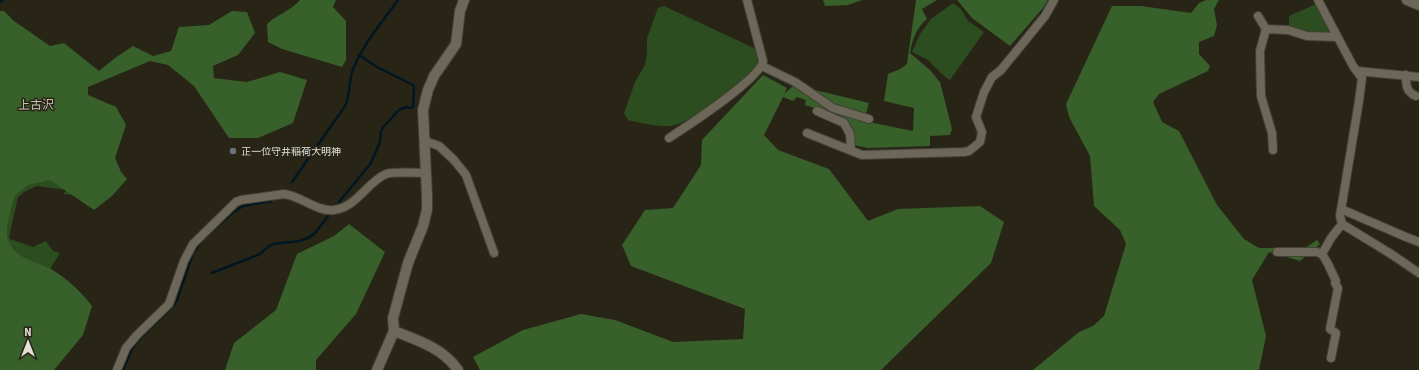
<svg xmlns="http://www.w3.org/2000/svg" width="1419" height="370" font-family="'Source Sans 3','Noto Sans JP',sans-serif">
  <style>
    .green { fill: #2b4d20 }
    .forest { fill: #37602a }
    .lines { fill: none; stroke-linecap: round; stroke-linejoin: round }
    .stream { stroke: #001621; stroke-width: 2.5 }
    .minor-casing { stroke: #434036; stroke-width: 10 }
    .tertiary-casing { stroke: #434036; stroke-width: 12 }
    .minor { stroke: #6c6758; stroke-width: 8 }
    .tertiary { stroke: #6c6758; stroke-width: 10 }
    .worship-dot { fill: #6b7280; stroke: #282517; stroke-width: 1.5 }
    .labels { text-anchor: middle; stroke-width: 3; stroke-linejoin: round; paint-order: stroke }
    .poi-label { font-size: 10px; fill: #e2e0d7; stroke: #282517; text-anchor: start }
    .quarter-label { font-size: 12px; fill: #c4bfae; stroke: #282517 }
  </style>
  <rect width="100%" height="100%" fill="#282517"/>
  <path class="green" d="M 953,3 L 961,9 L 968,21 L 984,32 L 950,80 L 943,75 L 928,60 L 912,52 L 920,34 L 931,19 Z
    M 1316,4 L 1331,32 L 1329,35 L 1308,34 L 1289,27 L 1289,16 Z
    M 664,6 L 756,49 C 758,58 759,64 753,72 C 743,85 686,125 671,126 C 656,127 641,123 628,120 L 624,113 L 635,82 L 645,65 L 647,53 L 647,38 L 658,8 Z
    M 41,170 L 87,196 L 63,194 L 67,190 L 37,186 L 24,192 L 18,197 L 9,237 L 10,239 L 33,247 L 46,241 L 53,251 L 60,253 L 45,277 L 0,306 L 0,171 Z"/>
  <path class="forest" d="M 300,0 L 336,0 L 333,7 L 346,21 L 346,60 L 342,67 L 282,49 L 268,42 L 267,24 C 278,14 290,11 300,0 Z
    M 823,0 L 862,0 L 848,5 L 825,6 Z
    M 916,0 L 937,0 L 922,9 L 927,19 C 917,27 912,40 910,53 L 930,70 L 940,82 L 952,129 L 950,135 L 930,136 L 930,146 L 868,148 L 854,145 L 845,122 L 814,108 L 805,105 L 806,100 L 797,97 L 793,101 L 783,97 L 764,135 L 778,150 L 829,169 L 868,221 L 898,209 L 980,206 L 1004,222 L 991,263 L 881,370 L 480,370 L 473,357 L 523,330 L 581,314 L 615,320 L 673,342 L 743,339 L 745,309 L 631,266 L 622,245 L 645,210 L 673,208 L 701,165 L 702,140 L 763,75 L 787,88 L 784,94 L 794,85 L 869,103 L 864,121 L 913,131 L 914,108 L 884,101 L 888,74 L 900,69 L 907,64 Z
    M 957,0 L 1048,0 L 1043,8 L 1010,46 L 972,18 Z
    M 1206,0 L 1219,0 L 1214,9 L 1217,25 L 1214,36 L 1199,42 L 1199,54 L 1210,66 L 1208,71 L 1159,94 L 1153,102 L 1162,122 L 1179,131 L 1217,205 L 1244,239 L 1259,248 L 1305,248 L 1317,240 L 1320,244 L 1300,261 L 1269,252 L 1252,280 L 1266,336 L 1259,370 L 1033,370 L 1079,332 L 1093,326 L 1104,316 L 1126,244 L 1120,230 L 1094,206 L 1090,156 L 1069,117 L 1066,104 L 1112,6 L 1141,6 L 1191,13 L 1199,3 Z
    M 0,11 L 4,11 L 14,21 L 50,46 L 64,43 L 99,71 L 115,58 L 133,46 L 153,56 L 171,51 L 179,27 L 209,25 L 232,11 L 247,12 L 255,33 L 238,55 L 213,66 L 214,78 L 247,82 L 280,72 L 307,80 L 293,123 L 258,138 L 229,138 L 194,86 L 168,65 L 150,61 L 88,87 L 88,95 L 116,107 L 126,125 L 115,158 L 121,172 L 127,179 L 112,196 L 94,210 L 50,180 L 28,185 L 15,195 C 12,206 3,231 9,242 C 17,261 40,261 54,271 C 69,280 82,293 92,306 L 83,335 L 54,370 L 0,370 Z
    M 349,224 L 385,252 L 356,314 L 316,360 L 316,370 L 225,370 L 234,343 L 276,310 L 297,254 L 334,236 Z"/>
  <g class="lines">
    <path class="stream" d="M 0,2 L 3,0
      M 292,182 L 345,106 C 351,94 348,79 354,67 C 364,43 383,21 398,0
      M 339,202 L 371,163 L 380,142 L 381,131 L 384,126 L 399,110 L 406,107 L 411,108 L 413,107 L 414,87 L 413,85 L 377,67 L 359,55
      M 206,236 L 232,213 L 243,206 L 271,201
      M 195,251 L 201,241
      M 212,273 L 260,254 L 268,247 L 273,244 L 300,241 L 310,237 L 316,232 L 328,216
      M 123,370 L 132,349 L 140,338 L 173,306 L 177,300 L 192,256"/>
    <g class="minor-casing">
      <path id="minor" d="M 1318,0 L 1353,66 L 1362,78 L 1359,101 L 1340,216 L 1342,224 L 1391,254 L 1419,273
        M 1258,16 L 1266,29
        M 762,66 L 795,82 L 833,108 L 869,119
        M 1357,71 L 1419,77
        M 1406,75 C 1406,85 1406,92 1416,96
        M 817,111 L 844,123 L 850,134 L 851,150
        M 807,133 L 862,155 L 964,152 L 969,151 L 980,142 L 982,132 L 976,117 L 984,92 L 992,77 L 1001,70 L 1045,16 L 1054,0
        M 669,138 C 686,127 761,78 763,61 L 747,0
        M 425,141 L 439,146 L 454,160 L 466,175 L 494,253
        M 1273,150 L 1272,133 L 1261,96 L 1260,51 L 1266,29 L 1288,30 L 1307,36 L 1337,37
        M 1341,209 L 1406,237 L 1419,242
        M 1277,252 L 1317,252 L 1322,254
        M 1331,358 L 1336,333 L 1330,329 L 1338,288 L 1335,283 L 1336,281 L 1328,264 L 1322,254 L 1331,238 L 1342,224
        M 117,370 L 126,348 L 137,335 L 169,304 L 184,261 L 193,244 L 236,202 L 241,200 L 284,194 C 301,196 317,212 334,210 C 357,207 367,182 386,174 C 393,171 417,173 426,173"/>
    </g>
    <g class="tertiary-casing">
      <path id="tertiary" d="M 1407,0 L 1419,5
        M 394,331 C 417,340 443,348 458,370
        M 377,370 L 394,331 L 393,318 L 408,263 L 423,226 L 427,210 L 427,196 L 423,110 L 428,90 L 434,76 L 456,44 L 460,11 L 464,0"/>
    </g>
    <use href="#minor" class="minor"/>
    <use href="#tertiary" class="tertiary"/>
  </g>
  <circle class="worship-dot" cx="233" cy="151" r="4"/>
  <g class="labels">
    <g class="poi-label">
      <text x="241" y="155">正一位守井稲荷大明神</text>
    </g>
    <g class="quarter-label">
      <text x="36" y="109">上古沢</text>
    </g>
  </g>
  <g transform="translate(28 342)" stroke="#282517" stroke-width="3" paint-order="stroke">
  <path d="M0-3L7 15L0 10L-7 15Z" fill="#e2e0d7"/>
  <text y="-6" font-size="11" font-weight="bold" text-anchor="middle" fill="#e2e0d7">N</text>
  </g>
</svg>
